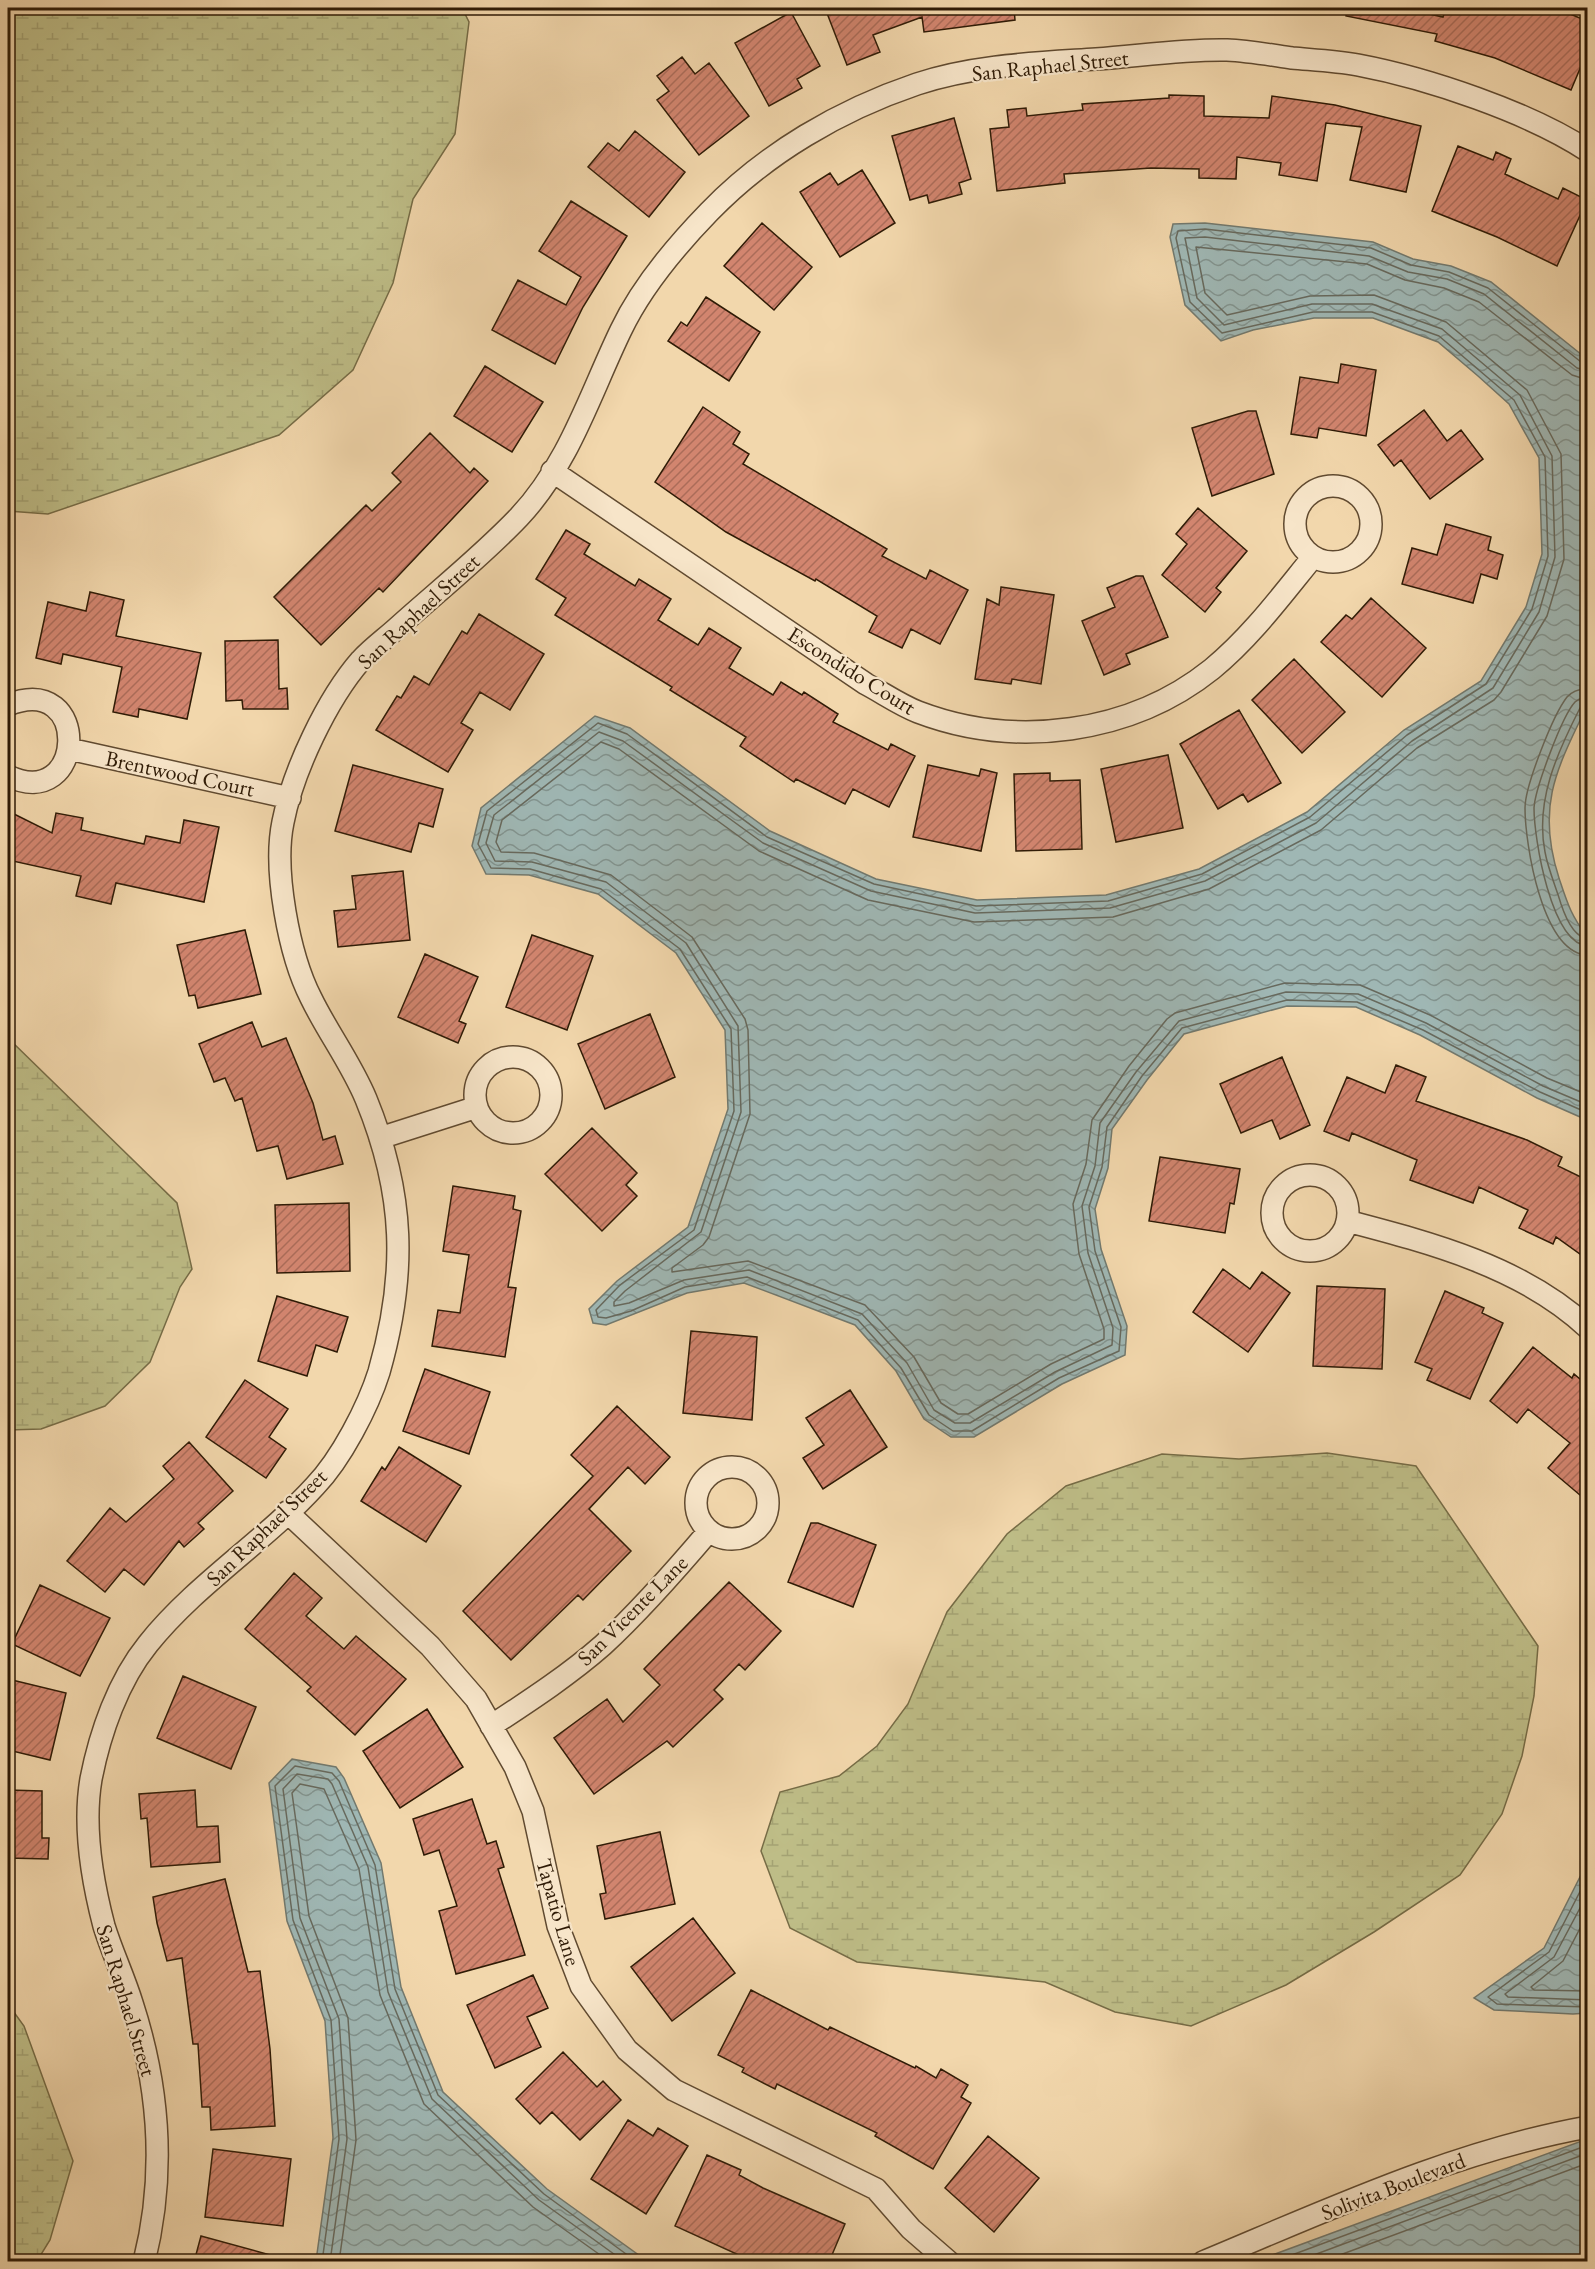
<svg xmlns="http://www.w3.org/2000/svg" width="1595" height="2269" font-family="'EB Garamond',serif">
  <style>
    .wetland { fill: url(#wetland-marsh); stroke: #766c46; stroke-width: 1.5 }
    .water { fill: url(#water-waves); stroke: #72796e; stroke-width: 1.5 }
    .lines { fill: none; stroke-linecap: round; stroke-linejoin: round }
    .shore { stroke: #67695d; stroke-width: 1.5 }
    .building { fill: url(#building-hatch); stroke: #2f1b06; stroke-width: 1.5 }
    .minor-casing { stroke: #604a30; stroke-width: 24 }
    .minor { stroke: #f7e5c9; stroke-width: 21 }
    .labels { text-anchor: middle; stroke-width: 4.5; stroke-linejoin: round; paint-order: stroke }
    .street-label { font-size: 22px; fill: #2f1b06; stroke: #f7e5c9 }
  </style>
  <defs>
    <pattern id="wetland-marsh" width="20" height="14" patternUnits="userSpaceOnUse" patternTransform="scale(1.5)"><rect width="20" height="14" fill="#bebd87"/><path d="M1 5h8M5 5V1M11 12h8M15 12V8" fill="none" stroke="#a4a273"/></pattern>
    <pattern id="water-waves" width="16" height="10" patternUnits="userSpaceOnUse" patternTransform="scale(1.5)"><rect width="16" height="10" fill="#9fb7b4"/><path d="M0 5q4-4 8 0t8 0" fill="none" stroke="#829490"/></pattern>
    <pattern id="building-hatch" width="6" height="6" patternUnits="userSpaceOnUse" patternTransform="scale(1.5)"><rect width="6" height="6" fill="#d2856f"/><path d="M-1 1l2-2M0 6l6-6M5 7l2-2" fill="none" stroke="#ab6c59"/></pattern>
  </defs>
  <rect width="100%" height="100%" fill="#f2d7ac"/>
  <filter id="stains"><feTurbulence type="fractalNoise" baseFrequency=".00333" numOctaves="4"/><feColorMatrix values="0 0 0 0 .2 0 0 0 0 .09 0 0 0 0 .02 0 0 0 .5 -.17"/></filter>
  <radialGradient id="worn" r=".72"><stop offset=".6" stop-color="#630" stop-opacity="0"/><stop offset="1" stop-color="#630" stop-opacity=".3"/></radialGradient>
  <path class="wetland" d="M 8,8 L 462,8 L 469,22 L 455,134 L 413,199 L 393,283 L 353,370 L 279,435 L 48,514 L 8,511 Z
    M 8,1038 L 177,1203 L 192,1269 L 180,1287 L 150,1362 L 105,1406 L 41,1429 L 8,1430 Z
    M 1327,1453 L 1416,1466 L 1538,1646 L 1534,1696 L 1522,1756 L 1502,1814 L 1460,1875 L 1374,1932 L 1286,1985 L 1191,2026 L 1115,2012 L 1045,1982 L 857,1962 L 790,1928 L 761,1851 L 780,1792 L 839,1776 L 877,1746 L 908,1704 L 947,1612 L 1007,1534 L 1066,1486 L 1162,1454 L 1239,1459 Z
    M 8,2004 L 24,2026 L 73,2161 L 50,2240 L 37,2261 L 8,2261 Z"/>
  <path class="water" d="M 1205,223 L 1373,242 L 1413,259 L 1451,266 L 1491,282 L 1587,359 L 1587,706 C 1556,770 1536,807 1559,878 C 1567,902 1571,916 1587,936 L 1587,1120 L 1537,1098 L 1420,1035 L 1356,1007 L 1287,1006 L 1184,1034 L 1147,1080 L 1112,1129 L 1108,1168 L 1095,1209 L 1101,1249 L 1127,1326 L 1125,1355 L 1062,1384 L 974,1437 L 951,1437 L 924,1419 L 896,1371 L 855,1325 L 744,1283 L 687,1293 L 606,1325 L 593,1323 L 589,1309 L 617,1281 L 688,1227 L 728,1109 L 725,1030 L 676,953 L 598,894 L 529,875 L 486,874 L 472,846 L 481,808 L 595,716 L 630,728 L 770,831 L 876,879 L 977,900 L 1106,895 L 1199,869 L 1307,812 L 1404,730 L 1481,681 L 1526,607 L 1542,554 L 1539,458 L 1509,404 L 1478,376 L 1438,342 L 1373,318 L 1314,318 L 1253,330 L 1221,341 L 1185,305 L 1170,237 L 1173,224 Z
    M 292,1759 L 336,1767 L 344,1778 L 381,1863 L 401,1987 L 443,2092 L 547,2189 L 647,2261 L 316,2261 L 333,2138 L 325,2021 L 287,1921 L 269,1783 Z
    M 1587,1863 L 1587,2013 L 1573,2014 L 1494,2010 L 1474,1998 L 1544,1948 Z
    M 1587,2139 L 1587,2261 L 1256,2261 Z"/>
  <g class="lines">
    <path class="shore" d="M 1588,363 L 1581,362 L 1488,288 L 1449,272 L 1411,265 L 1371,248 L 1205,229 L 1178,231 L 1176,238 L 1190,302 L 1222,333 L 1313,312 L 1372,312 L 1439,336 L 1514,400 L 1545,457 L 1548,556 L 1532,609 L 1486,684 L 1407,735 L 1310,817 L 1202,874 L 1108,901 L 976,906 L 874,884 L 767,837 L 627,734 L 598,723 L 487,811 L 478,844 L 491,868 L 530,869 L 601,889 L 680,949 L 731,1029 L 734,1111 L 694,1230 L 620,1285 L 596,1310 L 598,1317 L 606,1318 L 631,1311 L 685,1287 L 747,1277 L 858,1320 L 901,1368 L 929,1415 L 953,1431 L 972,1431 L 1059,1378 L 1119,1351 L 1121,1327 L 1095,1251 L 1089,1207 L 1102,1167 L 1107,1127 L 1142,1076 L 1182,1028 L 1287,1000 L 1357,1002 L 1423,1030 L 1540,1092 L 1588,1113
      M 1588,371 L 1577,368 L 1484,294 L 1447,279 L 1408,272 L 1369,256 L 1205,237 L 1185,238 L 1197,298 L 1224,325 L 1312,304 L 1372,304 L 1442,329 L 1520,395 L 1552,456 L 1555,557 L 1539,612 L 1493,688 L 1412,741 L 1316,823 L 1205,881 L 1110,908 L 975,913 L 871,891 L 763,843 L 623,741 L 599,732 L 494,815 L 486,843 L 495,861 L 532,862 L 606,882 L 686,943 L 738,1026 L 741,1112 L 701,1232 L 625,1291 L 614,1302 L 614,1306 L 629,1303 L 684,1280 L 749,1270 L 862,1314 L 907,1363 L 934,1410 L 955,1423 L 970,1423 L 1055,1372 L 1112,1345 L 1113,1328 L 1088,1253 L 1082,1206 L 1095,1166 L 1100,1123 L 1136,1072 L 1179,1021 L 1286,992 L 1358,994 L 1426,1023 L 1543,1086 L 1588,1105
      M 1588,380 L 1572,375 L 1479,302 L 1444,288 L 1405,280 L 1367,264 L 1196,247 L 1205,293 L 1227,315 L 1310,296 L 1374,295 L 1446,322 L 1527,390 L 1561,454 L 1564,559 L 1547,616 L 1501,692 L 1494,700 L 1417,748 L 1321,830 L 1209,889 L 1113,917 L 974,922 L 868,900 L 759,851 L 619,749 L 601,742 L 502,820 L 496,842 L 501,852 L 534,853 L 611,875 L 692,937 L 745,1019 L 748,1030 L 750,1114 L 709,1237 L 703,1245 L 672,1268 L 672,1272 L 748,1261 L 865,1305 L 914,1357 L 941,1403 L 958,1414 L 968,1414 L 1051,1364 L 1104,1339 L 1104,1329 L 1079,1254 L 1073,1204 L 1086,1164 L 1092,1120 L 1129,1066 L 1167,1019 L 1175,1013 L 1285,983 L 1360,985 L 1430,1015 L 1547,1078 L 1588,1095
      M 1588,688 C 1580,689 1572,691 1567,697 C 1553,715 1525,786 1525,808 C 1525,843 1542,954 1588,955
      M 1588,697 C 1583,698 1579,698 1575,702 C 1562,716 1535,789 1534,808 C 1534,838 1551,944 1588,946
      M 1588,705 L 1580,708 C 1557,753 1535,801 1545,852 C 1548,869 1556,887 1561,904 C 1565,916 1573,937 1588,939
      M 1588,1876 L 1549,1952 L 1488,1997 L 1497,2004 L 1588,2007
      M 1588,1893 L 1554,1957 L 1505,1994 L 1508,1997 L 1588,2000
      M 1588,1913 L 1563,1961 L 1531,1987 L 1534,1990 L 1588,1991
      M 322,2262 L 339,2139 L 331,2020 L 293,1920 L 275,1786 L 295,1766 L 332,1773 L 339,1781 L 375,1865 L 395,1989 L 438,2095 L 544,2194 L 637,2262
      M 330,2262 L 347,2139 L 339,2019 L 300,1918 L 283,1789 L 297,1774 L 328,1779 L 332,1784 L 368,1867 L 388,1992 L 432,2099 L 539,2200 L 625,2262
      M 339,2262 L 356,2140 L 348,2018 L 309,1916 L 292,1793 L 300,1784 L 324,1789 L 359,1869 L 380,1995 L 424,2104 L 533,2207 L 610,2262
      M 1273,2262 L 1588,2145
      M 1295,2262 L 1588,2153
      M 1321,2262 L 1588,2163"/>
  </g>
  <path class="building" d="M 825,8 L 1014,8 L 1015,20 L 924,32 L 922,17 L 873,35 L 880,52 L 847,65 Z
    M 1347,8 L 1412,8 L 1411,10 L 1443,17 L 1446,8 L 1556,8 L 1587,21 L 1587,52 L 1571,90 L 1495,58 L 1435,41 L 1437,34 L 1346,16 Z
    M 791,12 L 820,66 L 797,79 L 802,88 L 769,106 L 735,43 Z
    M 682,57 L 695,74 L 709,63 L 749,116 L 699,155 L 657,100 L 669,91 L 657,76 Z
    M 1169,95 L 1204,96 L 1204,116 L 1269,118 L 1272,96 L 1335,105 L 1421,126 L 1406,192 L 1350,180 L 1362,127 L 1326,123 L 1317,181 L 1279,175 L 1281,163 L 1237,157 L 1236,179 L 1199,178 L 1199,169 L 1151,168 L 1064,174 L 1065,183 L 997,191 L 990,129 L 1009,127 L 1007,110 L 1026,108 L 1027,116 L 1083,110 L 1082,104 L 1169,98 Z
    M 954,118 L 971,179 L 959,183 L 962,194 L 929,203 L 927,195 L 910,200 L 892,136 Z
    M 635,131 L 685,172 L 649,217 L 588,167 L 608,143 L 619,151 Z
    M 1458,146 L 1493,160 L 1496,152 L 1511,159 L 1505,174 L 1558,199 L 1563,188 L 1587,200 L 1557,266 L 1497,237 L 1432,211 Z
    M 862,170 L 895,223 L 840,257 L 800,192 L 830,173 L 838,185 Z
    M 571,201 L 627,236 L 583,307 L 555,364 L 492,330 L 518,280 L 566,305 L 581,277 L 539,251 Z
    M 762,223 L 812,267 L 774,310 L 724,266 Z
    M 706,297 L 760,332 L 729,381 L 668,341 L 681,322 L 687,326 Z
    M 1341,364 L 1376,370 L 1366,436 L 1319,428 L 1317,438 L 1291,434 L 1300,377 L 1338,383 Z
    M 485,366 L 543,402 L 512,452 L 454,416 Z
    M 703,407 L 740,432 L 733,444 L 749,454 L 743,464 L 887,549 L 882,556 L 926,579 L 930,570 L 968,590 L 940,644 L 911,629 L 902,648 L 869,632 L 877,616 L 816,579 L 815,581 L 726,532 L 655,482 Z
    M 1424,410 L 1447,441 L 1461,430 L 1483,459 L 1430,499 L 1401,460 L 1394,466 L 1378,445 Z
    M 1248,411 L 1256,411 L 1274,474 L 1212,496 L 1192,428 Z
    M 430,433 L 470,473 L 474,468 L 488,481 L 383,592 L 379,588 L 321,645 L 274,597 L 366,505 L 372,511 L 401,482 L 392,473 Z
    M 1198,508 L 1247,551 L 1216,588 L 1221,592 L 1205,612 L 1162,575 L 1187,544 L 1176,534 Z
    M 1446,524 L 1491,537 L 1488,550 L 1503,555 L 1497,579 L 1481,574 L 1473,603 L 1402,584 L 1412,548 L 1437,555 Z
    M 566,530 L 590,544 L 584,554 L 635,586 L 639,579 L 671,599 L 658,620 L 698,645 L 709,628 L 741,648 L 729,668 L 773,695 L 781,682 L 802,695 L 804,692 L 838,714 L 833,722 L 888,750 L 891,744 L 915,756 L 889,807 L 853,789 L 845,804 L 796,779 L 794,782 L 740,746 L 746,737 L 670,690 L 672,687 L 555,615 L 566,598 L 536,579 Z
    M 1136,576 L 1143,576 L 1168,637 L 1126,654 L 1130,664 L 1104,675 L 1082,621 L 1115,607 L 1107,588 Z
    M 1001,587 L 1054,595 L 1041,684 L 1012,679 L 1011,684 L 975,679 L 987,599 L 999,605 Z
    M 90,592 L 124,600 L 116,636 L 201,653 L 187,719 L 139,709 L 138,717 L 113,712 L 122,667 L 63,654 L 61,664 L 36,658 L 48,602 L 86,611 Z
    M 1371,598 L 1426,648 L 1382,697 L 1321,642 L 1346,615 L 1352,619 Z
    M 479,614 L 544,654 L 510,710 L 480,692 L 461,723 L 473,730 L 448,772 L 376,730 L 397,696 L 401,698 L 414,676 L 429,685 L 462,631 L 467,634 Z
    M 278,640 L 279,689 L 287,688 L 288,709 L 243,709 L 242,700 L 226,701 L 225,641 Z
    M 1294,659 L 1345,712 L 1302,753 L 1252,700 Z
    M 1239,710 L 1281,783 L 1248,802 L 1243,794 L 1218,809 L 1180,744 Z
    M 1168,755 L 1183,828 L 1116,842 L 1101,769 Z
    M 353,765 L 443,789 L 433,827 L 419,823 L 411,852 L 335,831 Z
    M 928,765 L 979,776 L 981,769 L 997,773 L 981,851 L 913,837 Z
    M 1050,773 L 1050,781 L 1080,780 L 1082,849 L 1016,851 L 1014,774 Z
    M 8,811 L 52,833 L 56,813 L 83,818 L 81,830 L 144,844 L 146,836 L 180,843 L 184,820 L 219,827 L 204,902 L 116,883 L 111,904 L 76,896 L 81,876 L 8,860 Z
    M 403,871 L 410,940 L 338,947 L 334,911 L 356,909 L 352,876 Z
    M 245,930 L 261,994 L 198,1008 L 195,995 L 189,996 L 177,945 Z
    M 532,935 L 593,956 L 567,1030 L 506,1007 Z
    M 425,954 L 478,977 L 459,1021 L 466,1024 L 458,1043 L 398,1017 Z
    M 650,1014 L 675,1077 L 605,1109 L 578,1044 Z
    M 252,1022 L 262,1047 L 286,1038 L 313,1103 L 323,1140 L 335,1136 L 343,1164 L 287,1179 L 278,1146 L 257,1151 L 242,1098 L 235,1101 L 225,1078 L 214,1082 L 199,1044 Z
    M 1282,1057 L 1310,1125 L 1280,1139 L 1272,1120 L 1241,1133 L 1220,1084 Z
    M 1396,1065 L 1426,1077 L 1416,1101 L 1527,1140 L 1562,1157 L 1558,1166 L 1587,1180 L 1587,1259 L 1556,1237 L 1553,1244 L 1519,1228 L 1528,1210 L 1479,1187 L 1473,1203 L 1410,1180 L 1417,1160 L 1352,1133 L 1349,1141 L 1324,1131 L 1347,1077 L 1385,1093 Z
    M 592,1128 L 637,1173 L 626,1185 L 637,1196 L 602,1231 L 545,1174 Z
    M 1160,1157 L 1240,1169 L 1234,1204 L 1230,1203 L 1225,1233 L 1149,1221 Z
    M 453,1186 L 515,1196 L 513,1209 L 521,1211 L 508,1287 L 516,1288 L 505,1357 L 432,1346 L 438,1310 L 460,1313 L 469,1255 L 443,1251 Z
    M 349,1203 L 350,1271 L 277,1273 L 275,1205 Z
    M 1223,1269 L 1250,1289 L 1262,1272 L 1290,1293 L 1248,1352 L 1193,1312 Z
    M 1317,1286 L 1385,1289 L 1382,1369 L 1313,1366 Z
    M 1445,1291 L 1484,1308 L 1482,1313 L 1503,1323 L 1470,1399 L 1427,1380 L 1432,1369 L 1415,1362 Z
    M 277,1296 L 348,1317 L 337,1352 L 316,1345 L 307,1376 L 258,1361 Z
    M 691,1331 L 757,1337 L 752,1420 L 683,1413 Z
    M 1533,1347 L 1572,1378 L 1574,1374 L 1587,1385 L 1587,1501 L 1548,1468 L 1570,1443 L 1528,1409 L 1517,1423 L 1490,1401 Z
    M 425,1369 L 490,1392 L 469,1454 L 403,1431 Z
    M 245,1380 L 288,1409 L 269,1437 L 286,1449 L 266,1478 L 206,1437 Z
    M 850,1390 L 887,1447 L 823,1489 L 803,1458 L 824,1445 L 806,1418 Z
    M 617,1406 L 670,1457 L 645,1484 L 628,1467 L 589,1509 L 631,1551 L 583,1600 L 578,1595 L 511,1660 L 463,1611 L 593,1476 L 571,1455 Z
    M 189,1442 L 233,1491 L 198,1523 L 204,1529 L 184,1547 L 179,1541 L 144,1585 L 124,1569 L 105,1592 L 67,1561 L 110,1508 L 126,1522 L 174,1479 L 163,1466 Z
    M 399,1447 L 461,1486 L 426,1542 L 361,1501 L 382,1467 L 385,1470 Z
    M 811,1523 L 818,1523 L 876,1545 L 853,1607 L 788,1582 Z
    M 294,1573 L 322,1598 L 306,1616 L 344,1649 L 356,1636 L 406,1679 L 355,1735 L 307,1691 L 311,1687 L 245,1629 Z
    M 729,1582 L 781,1631 L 745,1670 L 739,1664 L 714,1690 L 723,1699 L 673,1747 L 667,1741 L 594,1794 L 554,1738 L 607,1699 L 623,1722 L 660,1685 L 644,1669 Z
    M 40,1585 L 110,1618 L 80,1676 L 12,1644 Z
    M 183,1676 L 256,1707 L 231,1769 L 157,1738 Z
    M 8,1679 L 66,1693 L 50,1760 L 8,1750 Z
    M 427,1709 L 463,1767 L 400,1808 L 363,1751 Z
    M 8,1790 L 42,1791 L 42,1838 L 49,1838 L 48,1859 L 8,1858 Z
    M 195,1790 L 197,1827 L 218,1826 L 220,1862 L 151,1867 L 147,1818 L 141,1819 L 139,1794 Z
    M 472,1799 L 487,1844 L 496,1841 L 504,1867 L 498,1869 L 525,1955 L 456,1974 L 439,1911 L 457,1906 L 439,1850 L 424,1855 L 413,1819 Z
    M 660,1832 L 675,1904 L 605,1919 L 600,1894 L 606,1893 L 597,1846 Z
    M 225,1879 L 248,1972 L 260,1971 L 270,2049 L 275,2126 L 211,2130 L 210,2107 L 202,2107 L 198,2044 L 193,2044 L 182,1958 L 167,1961 L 157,1923 L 153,1897 Z
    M 693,1918 L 735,1973 L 672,2021 L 631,1967 Z
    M 533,1975 L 548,2008 L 527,2017 L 541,2047 L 495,2068 L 467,2005 Z
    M 751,1990 L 828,2030 L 830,2027 L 915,2068 L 916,2066 L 936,2078 L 941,2069 L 968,2085 L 961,2097 L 971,2103 L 933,2169 L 875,2136 L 877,2133 L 777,2084 L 775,2089 L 742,2072 L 744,2068 L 718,2055 Z
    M 563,2052 L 597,2087 L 603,2081 L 621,2100 L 580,2140 L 552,2112 L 540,2124 L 516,2099 Z
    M 628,2120 L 653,2136 L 658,2128 L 688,2146 L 646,2214 L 591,2179 Z
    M 988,2136 L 1039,2178 L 994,2232 L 945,2188 Z
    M 213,2149 L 291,2159 L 283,2226 L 205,2217 Z
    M 707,2155 L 741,2170 L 739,2175 L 763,2188 L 845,2224 L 829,2262 L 754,2262 L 675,2226 Z
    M 201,2236 L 274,2256 L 273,2262 L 194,2262 Z"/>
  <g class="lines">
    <g class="minor-casing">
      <path id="minor" d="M 552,471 L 866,684 C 883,693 900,705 918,712 C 1015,749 1131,734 1212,669 C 1251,637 1282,595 1313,557
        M1295 524a38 38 0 1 1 76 0a38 38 0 1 1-76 0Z
        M 8,705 C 92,671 86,813 8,776
        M 69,749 L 290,798
        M475 1095a38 38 0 1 1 76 0a38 38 0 1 1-76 0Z
        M 380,1138 L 477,1107
        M1272 1213a38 38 0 1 1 76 0a38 38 0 1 1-76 0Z
        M 1347,1221 C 1431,1243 1523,1267 1588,1328
        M696 1503a36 36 0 1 1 72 0a36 36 0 1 1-72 0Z
        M 287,1512 L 430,1646 L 476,1699 L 515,1767 L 533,1811 L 558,1926 L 581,1986 L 627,2050 L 674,2090 L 876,2189 L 911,2229 L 949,2262
        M 491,1726 C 529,1701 569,1675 603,1645 C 641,1610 675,1571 709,1531
        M 144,2262 C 166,2174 160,2089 132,2003 C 124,1977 112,1952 104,1926 C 92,1880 83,1826 91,1779 C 100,1733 118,1681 148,1644 C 196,1584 264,1542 315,1486 C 341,1459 368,1407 379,1372 C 407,1274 405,1194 366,1099 C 351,1063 328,1033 311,998 C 289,955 273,870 283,822 C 293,771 327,699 361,660 C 372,648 386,638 398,627 C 438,591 482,556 519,517 C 569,464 590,394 621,330 C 642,286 675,247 709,212 C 766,153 840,110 917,84 C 974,65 1037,63 1096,59 C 1139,56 1184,49 1227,50 C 1249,51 1271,55 1292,58 C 1314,60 1336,61 1358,65 C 1427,78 1529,112 1588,151
        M 1203,2262 C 1328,2210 1454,2151 1588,2127"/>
    </g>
    <use href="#minor" class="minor"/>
  </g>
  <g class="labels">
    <g class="street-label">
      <text transform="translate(1050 65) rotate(-6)" y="8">San Raphael Street</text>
      <text transform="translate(418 611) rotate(-43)" y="8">San Raphael Street</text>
      <text transform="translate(852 670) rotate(32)" y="8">Escondido Court</text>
      <text transform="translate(180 773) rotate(12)" y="8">Brentwood Court</text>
      <text transform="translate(266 1527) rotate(-44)" y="8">San Raphael Street</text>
      <text transform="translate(632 1610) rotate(-45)" y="8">San Vicente Lane</text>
      <text transform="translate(559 1912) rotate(74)" y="8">Tapatio Lane</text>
      <text transform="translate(127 2000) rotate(73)" y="8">San Raphael Street</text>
      <text transform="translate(1393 2186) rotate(-21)" y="8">Solivita Boulevard</text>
    </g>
  </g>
  <rect width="1595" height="2269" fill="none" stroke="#f2d7ac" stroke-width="30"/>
  <rect x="9" y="9" width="1577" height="2251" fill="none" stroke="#2f1b06" stroke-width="3"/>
  <rect x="15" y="15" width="1565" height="2239" fill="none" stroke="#2f1b06" stroke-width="1.5"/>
  <rect width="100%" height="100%" filter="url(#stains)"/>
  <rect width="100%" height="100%" fill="url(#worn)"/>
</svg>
